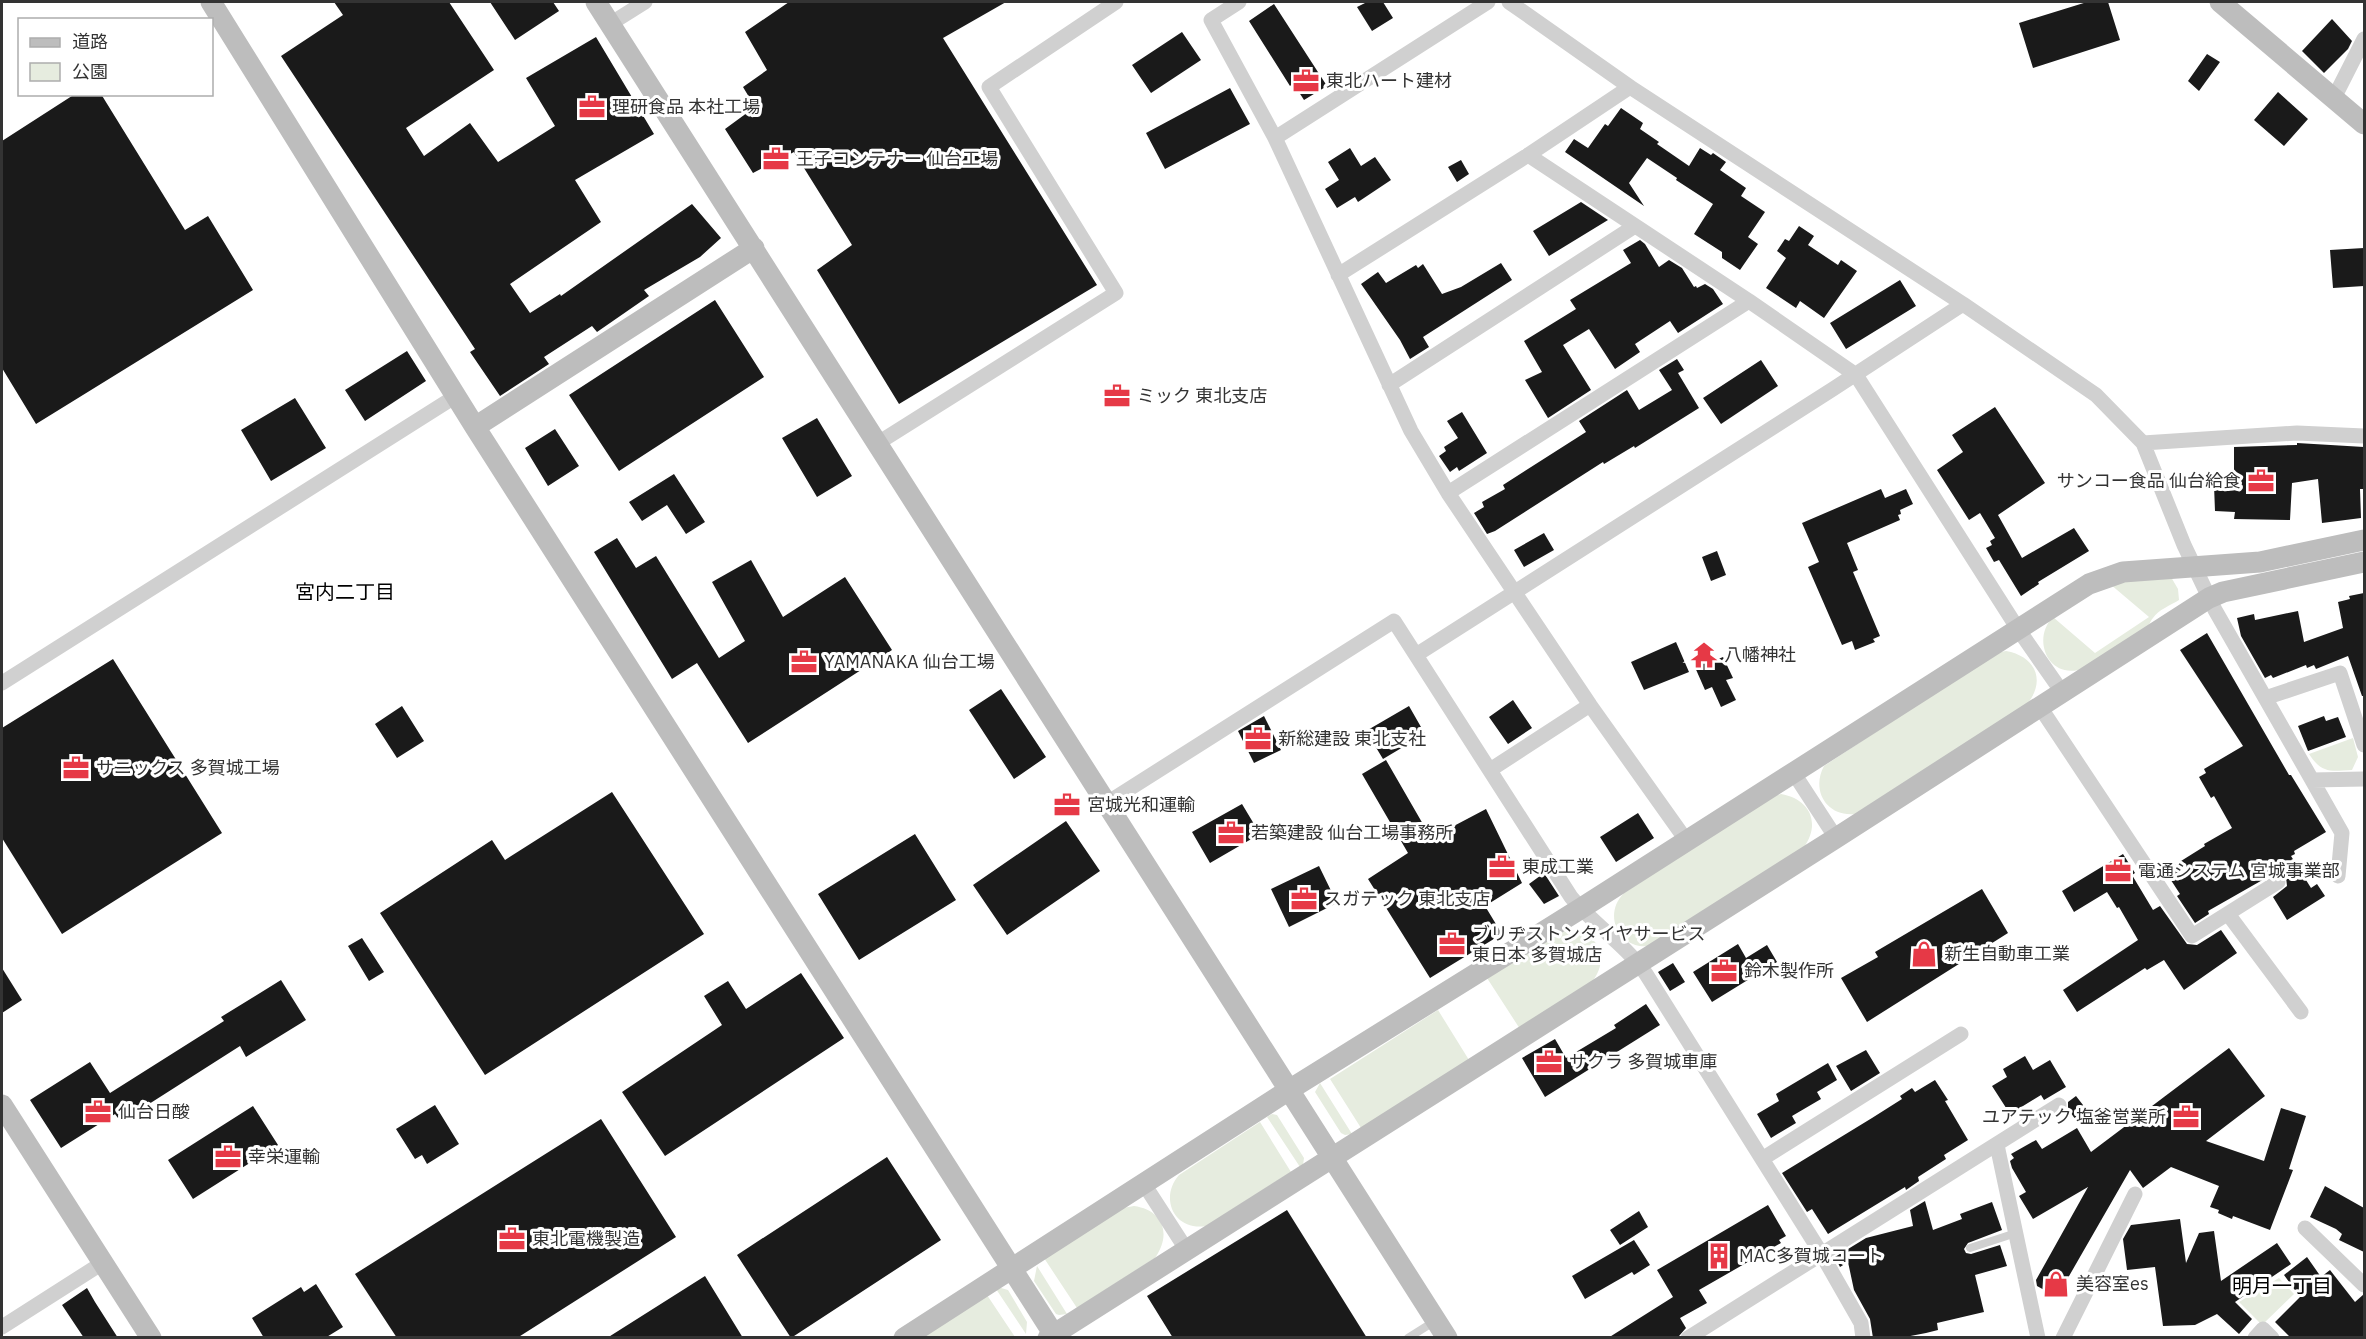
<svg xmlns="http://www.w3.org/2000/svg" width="2366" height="1339" font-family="'IBM Plex Sans','Noto Sans JP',sans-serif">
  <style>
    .green { fill: #e6ecdf }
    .building { fill: #1a1a1a }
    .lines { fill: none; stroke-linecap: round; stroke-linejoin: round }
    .lane { stroke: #d0d0d0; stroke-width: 8 }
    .street { stroke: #d0d0d0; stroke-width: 15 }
    .secondary { stroke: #bdbdbd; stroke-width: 21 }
    .labels { text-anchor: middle; stroke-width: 6; stroke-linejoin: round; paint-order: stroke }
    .poi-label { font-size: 18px; fill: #333; stroke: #fff; text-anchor: start }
    .neighbourhood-label { font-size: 20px; fill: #000; stroke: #fff }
  </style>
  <rect width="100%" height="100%" fill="#fff"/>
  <path class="green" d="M 2171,577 L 2178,589 L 2179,600 C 2171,605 2158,610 2153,618 C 2150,621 2149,627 2146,630 C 2139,636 2085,668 2078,670 C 2047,677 2032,638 2053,617 L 2095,653 L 2149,617 L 2110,584 L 2126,578 Z
    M 2006,651 C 2035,656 2046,680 2028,703 L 1855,814 C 1826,817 1811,790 1824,766 L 1996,653 Z
    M 2353,738 L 2358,757 L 2352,770 C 2331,771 2322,774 2309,754 Z
    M 1781,794 C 1810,799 1821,823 1804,847 L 1650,946 C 1619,950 1602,915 1624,893 L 1771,797 Z
    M 1570,930 C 1600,934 1610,958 1592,982 L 1520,1029 L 1487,978 L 1560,932 Z
    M 1438,1010 L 1469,1060 L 1361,1128 L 1330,1079 Z
    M 1320,1083 L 1352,1134 L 1345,1135 L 1341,1133 L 1315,1092 Z
    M 1272,1114 L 1277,1115 L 1304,1158 L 1303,1165 L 1300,1167 L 1267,1117 Z
    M 1260,1122 L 1291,1172 L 1206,1226 C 1174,1231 1159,1198 1179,1175 Z
    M 1134,1206 C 1163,1210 1172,1234 1155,1258 L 1077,1308 L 1044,1258 L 1123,1208 Z
    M 1037,1266 L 1067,1314 L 1059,1315 L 1056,1314 L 1034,1281 Z
    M 2279,1278 L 2294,1294 L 2262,1325 L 2239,1302 Z
    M 1001,1288 L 1008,1290 L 1027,1322 L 1026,1334 L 996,1289 Z
    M 987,1295 L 1015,1337 L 922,1338 Z"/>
  <path class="building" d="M 334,2 L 449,2 L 494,70 L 406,128 L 424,156 L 470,123 L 498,162 L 555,126 L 526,78 L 596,37 L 654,134 L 575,180 L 601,222 L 510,284 L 530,313 L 560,294 L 561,296 L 692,204 L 721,238 L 700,257 L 644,290 L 649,296 L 597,332 L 592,326 L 544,357 L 549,364 L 500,396 L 470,352 L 475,349 L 281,56 L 343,15 Z
    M 490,2 L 553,2 L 559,11 L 515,40 Z
    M 789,2 L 1006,2 L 943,38 L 1097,285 L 899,404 L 817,270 L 852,245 L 794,152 L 753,173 L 725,129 L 755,107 L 743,87 L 767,70 L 745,32 Z
    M 1367,2 L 1383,2 L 1393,18 L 1372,31 L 1357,7 Z
    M 2087,2 L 2108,2 L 2120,40 L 2033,68 L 2019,23 Z
    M 1274,4 L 1327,86 L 1304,100 L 1293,83 L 1290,86 L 1249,21 Z
    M 2332,19 L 2352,41 L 2348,49 L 2324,73 L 2302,51 Z
    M 1182,32 L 1201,60 L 1151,93 L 1132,65 Z
    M 2207,54 L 2220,62 L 2199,91 L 2188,81 Z
    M 1230,88 L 1250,124 L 1165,169 L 1146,133 Z
    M 2278,92 L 2308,119 L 2284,146 L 2254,120 Z
    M 75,94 L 101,94 L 185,230 L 208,216 L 253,290 L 36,424 L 2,368 L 2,141 Z
    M 1621,108 L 1643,123 L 1640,129 L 1659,142 L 1657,144 L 1689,166 L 1700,148 L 1711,155 L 1713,153 L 1726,162 L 1720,170 L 1746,188 L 1741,196 L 1765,212 L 1748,237 L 1758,244 L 1740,270 L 1722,258 L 1722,252 L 1694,234 L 1713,204 L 1676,180 L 1677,178 L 1647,158 L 1629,183 L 1644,206 L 1565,152 L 1574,139 L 1588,148 L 1605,124 L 1608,126 Z
    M 1350,148 L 1361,166 L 1375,157 L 1391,180 L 1358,202 L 1355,197 L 1337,208 L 1325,189 L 1339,180 L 1328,162 Z
    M 1461,160 L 1469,174 L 1457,182 L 1448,167 Z
    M 1581,202 L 1608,220 L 1549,256 L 1533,231 Z
    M 1799,226 L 1814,236 L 1808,245 L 1838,265 L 1841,260 L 1857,271 L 1824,318 L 1800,301 L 1796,308 L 1766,288 L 1786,258 L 1777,251 L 1785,239 L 1789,241 Z
    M 1640,240 L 1645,244 L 1659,267 L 1669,260 L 1682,268 L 1694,287 L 1696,286 L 1697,288 L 1705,284 L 1713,289 L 1723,304 L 1678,333 L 1670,321 L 1635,344 L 1640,352 L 1615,369 L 1589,329 L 1563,345 L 1591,390 L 1548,418 L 1525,380 L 1542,372 L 1524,341 L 1576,309 L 1570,300 L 1631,263 L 1623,250 Z
    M 2364,248 L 2364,286 L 2333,288 L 2330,250 Z
    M 1501,263 L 1512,280 L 1423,337 L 1429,347 L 1410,359 L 1400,340 L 1361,284 L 1378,272 L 1386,283 L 1416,265 L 1418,268 L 1423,264 L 1442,294 L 1461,287 Z
    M 1900,280 L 1916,306 L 1846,349 L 1830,323 Z
    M 715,300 L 764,377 L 619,471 L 569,395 Z
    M 407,351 L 426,381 L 365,421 L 345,390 Z
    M 1677,359 L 1684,370 L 1678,373 L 1699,408 L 1635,448 L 1634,446 L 1604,464 L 1603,462 L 1495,531 L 1487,534 L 1474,513 L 1484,507 L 1482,502 L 1505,489 L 1503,485 L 1586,432 L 1579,421 L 1627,390 L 1639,410 L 1672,390 L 1659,370 Z
    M 1761,360 L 1778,386 L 1721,424 L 1703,398 Z
    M 295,398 L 326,448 L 271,481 L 241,430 Z
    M 1995,407 L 2045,483 L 1998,515 L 2022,558 L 2074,528 L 2089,551 L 2038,582 L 2039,584 L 2021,596 L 1999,560 L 1994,562 L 1986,548 L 1992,545 L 1990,541 L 1995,538 L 1980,513 L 1969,520 L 1937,470 L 1963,452 L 1952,435 Z
    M 1462,412 L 1487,453 L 1459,471 L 1457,467 L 1450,472 L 1439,456 L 1446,451 L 1444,447 L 1458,438 L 1447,421 Z
    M 817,418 L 852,476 L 817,497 L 782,438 Z
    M 555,429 L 579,466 L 548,486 L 525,448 Z
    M 2297,443 L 2364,447 L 2364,489 L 2360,489 L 2361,518 L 2322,523 L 2318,479 L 2292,483 L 2290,520 L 2234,519 L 2235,512 L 2215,511 L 2214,485 L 2220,479 L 2234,478 L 2234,447 L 2297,445 Z
    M 674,474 L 705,522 L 686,534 L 667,505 L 642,521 L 629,502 Z
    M 1881,489 L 1885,498 L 1906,489 L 1913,504 L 1900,510 L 1901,514 L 1898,515 L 1900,520 L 1847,543 L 1858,570 L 1853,572 L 1880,636 L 1873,639 L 1875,642 L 1855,650 L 1852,641 L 1842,645 L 1808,567 L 1819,562 L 1802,523 Z
    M 1544,533 L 1554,550 L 1524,567 L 1514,550 Z
    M 617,538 L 636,568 L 656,556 L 719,658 L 745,641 L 712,582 L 751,560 L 783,617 L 845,577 L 892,650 L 748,743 L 697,663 L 672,679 L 594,552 Z
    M 1717,551 L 1726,575 L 1711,581 L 1702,557 Z
    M 2364,593 L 2364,696 L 2362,696 L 2348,656 L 2316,669 L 2314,665 L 2307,668 L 2306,665 L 2273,678 L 2271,675 L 2265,678 L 2241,636 L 2237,618 L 2254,614 L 2255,620 L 2298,611 L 2304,642 L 2343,628 L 2338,602 L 2350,599 L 2349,596 Z
    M 2207,633 L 2289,775 L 2291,775 L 2326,832 L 2294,851 L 2295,854 L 2291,856 L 2311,888 L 2317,884 L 2325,896 L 2287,920 L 2273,897 L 2287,886 L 2286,877 L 2282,873 L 2273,874 L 2208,911 L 2209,914 L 2195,923 L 2177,896 L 2180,894 L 2165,871 L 2205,846 L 2204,844 L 2232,828 L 2214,796 L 2211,798 L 2199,777 L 2206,773 L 2204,769 L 2243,746 L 2180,650 Z
    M 1676,642 L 1689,672 L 1644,690 L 1631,662 Z
    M 1714,656 L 1716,660 L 1723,657 L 1733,678 L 1726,680 L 1736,700 L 1721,707 L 1712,687 L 1705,690 L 1694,665 Z
    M 113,659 L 222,833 L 62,934 L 2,838 L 2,728 Z
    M 1001,689 L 1046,757 L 1014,779 L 969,710 Z
    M 1513,700 L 1532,728 L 1508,744 L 1489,717 Z
    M 402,706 L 424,741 L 397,758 L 375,724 Z
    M 1409,706 L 1425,734 L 1383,759 L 1366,731 Z
    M 1264,716 L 1281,750 L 1254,763 L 1238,731 Z
    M 2324,716 L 2326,721 L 2338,717 L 2346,737 L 2308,751 L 2298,726 Z
    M 1386,760 L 1431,838 L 1486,809 L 1522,883 L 1485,906 L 1502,934 L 1430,978 L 1368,879 L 1408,853 L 1362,774 Z
    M 612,792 L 704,934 L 485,1075 L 380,913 L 492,840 L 505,860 Z
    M 1242,804 L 1260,834 L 1210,863 L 1192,832 Z
    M 1638,813 L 1654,838 L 1616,862 L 1600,837 Z
    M 1066,821 L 1100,871 L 1007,935 L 973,885 Z
    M 915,834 L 956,900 L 859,960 L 818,894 Z
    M 2123,854 L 2135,873 L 2132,875 L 2153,910 L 2160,906 L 2187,944 L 2197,945 L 2221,930 L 2237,953 L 2184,990 L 2164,960 L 2147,970 L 2145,968 L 2077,1012 L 2063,990 L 2138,940 L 2119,907 L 2117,908 L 2107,892 L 2074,912 L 2062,891 Z
    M 1319,866 L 1337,903 L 1289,927 L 1271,889 Z
    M 1544,873 L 1559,896 L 1544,904 L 1529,884 Z
    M 1982,889 L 2008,933 L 1867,1022 L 1841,978 L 1878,957 L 1875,952 Z
    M 362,938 L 384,972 L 369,981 L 348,946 Z
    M 1738,944 L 1746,958 L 1767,945 L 1777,962 L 1712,1002 L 1693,972 Z
    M 1673,963 L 1685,982 L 1670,991 L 1658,972 Z
    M 2,968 L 22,1000 L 2,1013 Z
    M 801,973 L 844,1038 L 665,1156 L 622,1092 L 722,1025 L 704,996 L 728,981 L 746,1009 Z
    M 281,980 L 306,1020 L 246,1057 L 240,1046 L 138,1111 L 135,1107 L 118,1118 L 115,1114 L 61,1148 L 30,1100 L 90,1062 L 110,1093 L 224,1021 L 221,1017 Z
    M 1646,1004 L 1660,1025 L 1545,1097 L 1522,1058 L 1555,1039 L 1566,1058 L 1616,1028 L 1614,1025 Z
    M 2229,1048 L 2265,1096 L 2206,1141 L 2264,1161 L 2281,1108 L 2306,1116 L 2289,1169 L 2293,1170 L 2270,1230 L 2233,1216 L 2232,1219 L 2218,1213 L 2219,1210 L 2210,1207 L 2219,1186 L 2171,1167 L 2143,1188 L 2130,1170 L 2057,1297 L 2037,1286 L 2036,1280 L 2088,1187 L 2033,1219 L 2019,1196 L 2026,1192 L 2012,1168 L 2010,1161 L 2014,1158 L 2011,1154 L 2036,1140 L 2042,1149 L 2077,1128 L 2091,1152 Z
    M 1866,1050 L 1880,1073 L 1851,1091 L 1836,1066 Z
    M 2025,1056 L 2033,1070 L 2050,1060 L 2066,1087 L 2044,1100 L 2041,1095 L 2010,1114 L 1992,1086 L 2007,1077 L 2003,1069 Z
    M 1828,1063 L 1837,1080 L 1817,1092 L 1821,1099 L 1792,1116 L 1796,1123 L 1771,1138 L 1757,1114 L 1779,1101 L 1776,1094 Z
    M 1935,1080 L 1948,1100 L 1945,1101 L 1968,1140 L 1944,1155 L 1946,1159 L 1918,1177 L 1919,1181 L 1906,1190 L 1905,1187 L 1828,1234 L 1812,1209 L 1807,1212 L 1782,1173 L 1872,1118 L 1902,1099 L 1900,1096 L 1912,1088 L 1915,1092 Z
    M 2076,1096 L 2090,1114 L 2078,1123 L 2068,1109 L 2068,1102 Z
    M 435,1105 L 459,1144 L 427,1164 L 422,1155 L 415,1159 L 396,1129 Z
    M 253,1106 L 278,1145 L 193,1199 L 168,1160 Z
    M 601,1119 L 676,1237 L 517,1338 L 397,1338 L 355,1274 Z
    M 887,1157 L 941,1240 L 791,1338 L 737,1255 Z
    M 2325,1186 L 2364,1208 L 2364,1252 L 2339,1240 L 2342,1234 L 2336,1229 L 2310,1217 Z
    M 1925,1201 L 1933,1230 L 1962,1219 L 1960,1214 L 1992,1202 L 2002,1230 L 1968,1243 L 1964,1249 L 1966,1253 L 1971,1254 L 2000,1245 L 2007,1266 L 1975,1275 L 1984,1312 L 1937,1323 L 1938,1330 L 1926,1333 L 1900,1338 L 1873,1338 L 1870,1319 L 1854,1290 L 1848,1262 L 1840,1267 L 1835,1257 L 1866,1238 L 1913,1226 L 1910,1210 Z
    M 1768,1205 L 1786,1236 L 1779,1240 L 1781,1243 L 1699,1290 L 1707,1303 L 1680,1318 L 1686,1328 L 1679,1336 L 1608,1338 L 1673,1297 L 1657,1270 Z
    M 1287,1210 L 1367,1338 L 1173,1338 L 1147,1296 Z
    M 1639,1211 L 1648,1227 L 1620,1245 L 1610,1230 Z
    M 2180,1219 L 2186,1263 L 2199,1233 L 2214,1231 L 2221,1281 L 2277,1243 L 2291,1264 L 2235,1302 L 2252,1319 L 2239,1334 L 2217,1314 L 2195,1325 L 2163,1326 L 2155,1267 L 2127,1270 L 2123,1239 L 2131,1225 Z
    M 1634,1240 L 1650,1265 L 1634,1275 L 1632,1272 L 1585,1299 L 1572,1276 Z
    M 2307,1257 L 2321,1277 L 2330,1270 L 2355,1302 L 2364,1294 L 2364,1338 L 2291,1338 L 2275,1322 L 2300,1297 L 2284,1275 Z
    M 705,1276 L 743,1338 L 607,1338 Z
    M 316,1284 L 343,1327 L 325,1338 L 264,1338 L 252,1318 L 301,1287 L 304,1292 Z
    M 87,1288 L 95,1302 L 118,1338 L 84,1338 L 62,1305 Z"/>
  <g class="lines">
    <path class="lane" d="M 1970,1248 L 2016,1233
      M 1408,1338 L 1435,1321"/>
    <path class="street" d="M 1239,2 L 1211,20 L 1275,138 L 1488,2
      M 1509,2 L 1630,87
      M 610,24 L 645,2
      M 2334,98 L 2364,39
      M 1275,138 L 1411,431 L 1448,493
      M 1528,155 L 1749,301
      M 1338,275 L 1528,155 L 1630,87 L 1963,304 L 2096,395 L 2143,443 L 2184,545 L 2215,610 L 2312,780 L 2364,779
      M 1389,385 L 1635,226
      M 878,443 L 1116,293 L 989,87 L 1116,2
      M 2143,443 L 2297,433 L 2364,436
      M 1416,655 L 1833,389 L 1963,304
      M 2,683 L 456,396
      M 2265,698 L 2340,673 L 2364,745
      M 2040,707 L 2192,936 L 2278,882
      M 1490,770 L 1590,705
      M 1793,772 L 1836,838
      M 2312,780 L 2342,833 L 2338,876
      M 1107,803 L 1394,621 L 1571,897 C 1594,925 1626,945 1646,974 L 1821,1253 L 1861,1323 L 1863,1338
      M 1686,840 L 1590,705 L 1448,493 L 1749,301 L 1856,375 L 2018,629 L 2062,692
      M 2228,914 L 2301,1012
      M 1997,1145 L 2038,1338
      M 1762,1159 L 1961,1034
      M 1144,1184 L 1186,1249
      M 2305,1228 L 2364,1285
      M 2,1327 L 104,1262
      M 1688,1338 L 2059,1105
      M 2063,1338 L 2135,1194
      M 2255,1338 L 2263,1329 L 2272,1338"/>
    <path class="secondary" d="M 211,2 L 475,427 L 1056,1338
      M 596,2 L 1447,1338
      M 2220,2 L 2364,124
      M 475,427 L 754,248
      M 2,1105 L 151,1338
      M 904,1338 L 1289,1090 L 1580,909 L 2089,584 L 2123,572 L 2260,562 L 2364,540
      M 1048,1338 L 1836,838 L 2209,598 L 2223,592 L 2364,562"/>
  </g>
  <defs>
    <g id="office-bare" transform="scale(2.07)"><path d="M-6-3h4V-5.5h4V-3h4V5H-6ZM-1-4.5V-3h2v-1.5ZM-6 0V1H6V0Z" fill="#e63946" stroke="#fff" stroke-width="2.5" paint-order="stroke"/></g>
    <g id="temple-bare" transform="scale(2.07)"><path d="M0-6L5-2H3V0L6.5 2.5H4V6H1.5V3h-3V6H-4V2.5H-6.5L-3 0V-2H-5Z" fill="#e63946" stroke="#fff" stroke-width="2.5" paint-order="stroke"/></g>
    <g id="shop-bare" transform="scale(2.07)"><path d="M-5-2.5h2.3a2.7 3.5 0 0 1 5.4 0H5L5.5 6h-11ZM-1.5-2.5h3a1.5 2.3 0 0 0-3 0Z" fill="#e63946" stroke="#fff" stroke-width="2.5" paint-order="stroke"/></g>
    <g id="building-bare" transform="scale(2.07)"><path d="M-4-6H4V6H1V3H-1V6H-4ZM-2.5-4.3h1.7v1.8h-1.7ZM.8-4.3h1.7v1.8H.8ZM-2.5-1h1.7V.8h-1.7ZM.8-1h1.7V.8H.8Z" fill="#e63946" stroke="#fff" stroke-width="2.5" paint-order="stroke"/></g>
  </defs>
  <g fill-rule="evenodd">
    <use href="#office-bare" x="1306" y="81"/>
    <use href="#office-bare" x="592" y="107"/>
    <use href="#office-bare" x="776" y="159"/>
    <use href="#office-bare" x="1117" y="396"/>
    <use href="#office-bare" x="2261" y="481"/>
    <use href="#temple-bare" x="1704" y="655"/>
    <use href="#office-bare" x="804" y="662"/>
    <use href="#office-bare" x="1258" y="739"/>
    <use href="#office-bare" x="76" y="768"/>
    <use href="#office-bare" x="1067" y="805"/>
    <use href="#office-bare" x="1231" y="833"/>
    <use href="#office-bare" x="1502" y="867"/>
    <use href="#office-bare" x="2118" y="871"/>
    <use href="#office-bare" x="1304" y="899"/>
    <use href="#office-bare" x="1452" y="944"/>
    <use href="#shop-bare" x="1924" y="954"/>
    <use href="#office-bare" x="1724" y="971"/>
    <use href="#office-bare" x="1549" y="1062"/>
    <use href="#office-bare" x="98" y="1112"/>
    <use href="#office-bare" x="2186" y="1117"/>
    <use href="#office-bare" x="228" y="1157"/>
    <use href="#office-bare" x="512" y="1239"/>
    <use href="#building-bare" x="1719" y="1256"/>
    <use href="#shop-bare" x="2056" y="1284"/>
  </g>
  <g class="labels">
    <g class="poi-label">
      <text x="1326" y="87">東北ハート建材</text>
      <text x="612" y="113">理研食品 本社工場</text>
      <text x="796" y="165">王子コンテナー 仙台工場</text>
      <text x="1137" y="402">ミック 東北支店</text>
      <text x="2241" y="487" text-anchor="end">サンコー食品 仙台給食</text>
      <text x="1724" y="661">八幡神社</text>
      <text x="824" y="668">YAMANAKA 仙台工場</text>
      <text x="1278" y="745">新総建設 東北支社</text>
      <text x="96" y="774">サニックス 多賀城工場</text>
      <text x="1087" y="811">宮城光和運輸</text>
      <text x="1251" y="839">若築建設 仙台工場事務所</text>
      <text x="1522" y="873">東成工業</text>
      <text x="2138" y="877">電通システム 宮城事業部</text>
      <text x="1324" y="905">スガテック 東北支店</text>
      <text x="1472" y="940">ブリヂストンタイヤサービス<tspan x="1472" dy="21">東日本 多賀城店</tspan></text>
      <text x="1944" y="960">新生自動車工業</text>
      <text x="1744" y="977">鈴木製作所</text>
      <text x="1569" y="1068">サクラ 多賀城車庫</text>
      <text x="118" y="1118">仙台日酸</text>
      <text x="2166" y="1123" text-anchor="end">ユアテック 塩釜営業所</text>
      <text x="248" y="1163">幸栄運輸</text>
      <text x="532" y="1245">東北電機製造</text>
      <text x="1739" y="1262">MAC多賀城コート</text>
      <text x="2076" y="1290">美容室es</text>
    </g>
    <g class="neighbourhood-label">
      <text x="345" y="599">宮内二丁目</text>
      <text x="2282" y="1293">明月一丁目</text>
    </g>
  </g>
  <rect width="2366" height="1339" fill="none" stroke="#333333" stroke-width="6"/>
  <rect x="18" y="18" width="195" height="78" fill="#ffffff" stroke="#adadad" stroke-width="1.5"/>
  <rect x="30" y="38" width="30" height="9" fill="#bdbdbd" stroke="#adadad" stroke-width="1.5"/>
  <text x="72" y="48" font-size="18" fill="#333333">道路</text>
  <rect x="30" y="63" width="30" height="18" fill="#e6ecdf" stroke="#adadad" stroke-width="1.5"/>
  <text x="72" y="78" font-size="18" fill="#333333">公園</text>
</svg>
